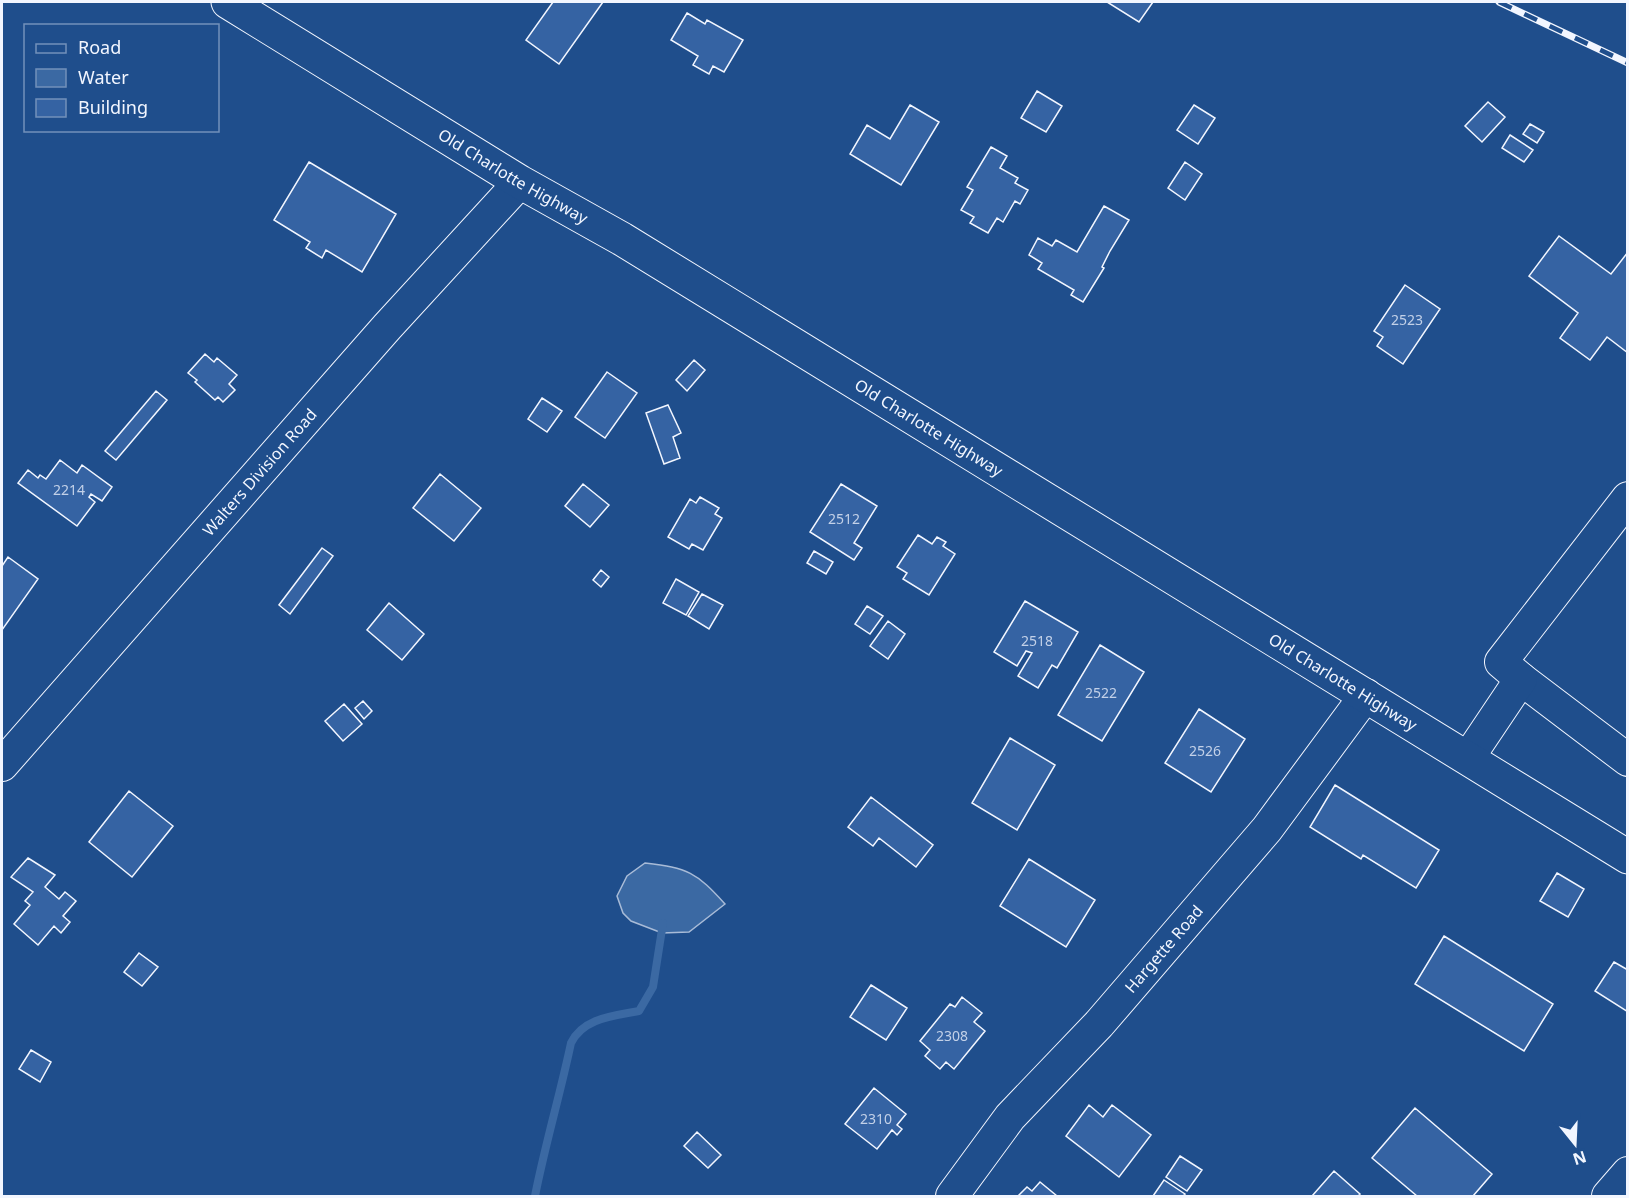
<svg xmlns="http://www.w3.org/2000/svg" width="1629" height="1198" font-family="'Noto Sans',sans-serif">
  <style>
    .water { fill: #3b69a3; stroke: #a8bbd7; stroke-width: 1.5 }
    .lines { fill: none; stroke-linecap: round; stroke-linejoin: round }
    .stream { stroke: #3b69a3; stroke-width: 8 }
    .building { fill: #3563a3; stroke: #f2f6ff; stroke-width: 1.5 }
    .minor-casing { stroke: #f2f6ff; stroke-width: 34 }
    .major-casing { stroke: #f2f6ff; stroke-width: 35 }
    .minor { stroke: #1f4e8c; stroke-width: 32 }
    .major { stroke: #1f4e8c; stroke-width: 33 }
    .rail-casing { stroke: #f2f6ff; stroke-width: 7 }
    .rail { stroke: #1f4e8c; stroke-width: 4.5; stroke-dasharray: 14; stroke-linecap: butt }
    .labels { text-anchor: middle; stroke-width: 4.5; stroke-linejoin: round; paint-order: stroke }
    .number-label { font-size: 14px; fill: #c3d1e8 }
    .street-label { font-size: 16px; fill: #f2f6ff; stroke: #1f4e8c }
  </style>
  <rect width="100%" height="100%" fill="#1f4e8c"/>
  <path class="water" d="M 645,863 C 688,868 696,872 725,904 L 689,932 L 662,933 L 631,921 L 623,913 L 617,896 L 627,876 Z"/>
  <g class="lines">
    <path class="stream" d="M 535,1196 C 545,1145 560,1095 571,1043 C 583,1018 613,1016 639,1011 L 653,987 L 663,923"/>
  </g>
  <path class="building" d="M 553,2 L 603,2 L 559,64 L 526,40 Z
    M 1107,2 L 1153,2 L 1139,22 Z
    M 687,13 L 705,24 L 707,20 L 743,40 L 724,72 L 713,66 L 709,74 L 693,65 L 698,56 L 671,40 Z
    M 1037,91 L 1062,106 L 1046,132 L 1021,118 Z
    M 1488,102 L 1505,117 L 1482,142 L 1465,126 Z
    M 910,105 L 939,122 L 901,185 L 850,154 L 867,125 L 890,139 Z
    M 1194,105 L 1215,118 L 1198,144 L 1177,130 Z
    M 1530,124 L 1544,132 L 1537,143 L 1523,134 Z
    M 1510,135 L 1533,150 L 1524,162 L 1502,148 Z
    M 991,147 L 1007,156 L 1000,168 L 1018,178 L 1015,183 L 1028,190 L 1020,204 L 1015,201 L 1003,222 L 997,218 L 988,233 L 970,223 L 974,217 L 961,210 L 973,190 L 967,187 Z
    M 309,162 L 396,214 L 362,272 L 326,250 L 322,258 L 306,248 L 310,242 L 274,220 Z
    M 1185,162 L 1202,174 L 1185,200 L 1168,188 Z
    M 1104,206 L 1129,220 L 1110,251 L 1102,267 L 1104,268 L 1083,302 L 1071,295 L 1074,290 L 1038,269 L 1042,263 L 1029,255 L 1038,238 L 1052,246 L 1056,240 L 1077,252 Z
    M 1559,236 L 1611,274 L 1628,252 L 1628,353 L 1607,337 L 1590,360 L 1560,338 L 1578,313 L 1529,276 Z
    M 1405,285 L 1440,309 L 1403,364 L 1377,346 L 1383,337 L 1374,331 Z
    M 205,354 L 214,362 L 217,358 L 237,375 L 229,384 L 235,390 L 223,402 L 218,397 L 215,400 L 195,382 L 197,380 L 188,373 Z
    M 694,360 L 705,370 L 687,391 L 676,380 Z
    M 607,372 L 637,393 L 605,438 L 575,417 Z
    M 156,391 L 167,400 L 116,460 L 105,451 Z
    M 542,398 L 562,411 L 547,432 L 528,419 Z
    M 668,405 L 681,433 L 673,437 L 680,458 L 664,464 L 646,413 Z
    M 60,460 L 77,473 L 82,465 L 112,487 L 102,501 L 91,494 L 89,497 L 95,502 L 77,526 L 18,483 L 28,470 L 38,478 L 40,475 L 46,479 Z
    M 440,474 L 481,508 L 454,541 L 413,508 Z
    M 583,484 L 609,505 L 590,527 L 565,506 Z
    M 841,484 L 877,506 L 854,543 L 862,548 L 854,560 L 810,532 Z
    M 700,497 L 719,508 L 715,514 L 722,518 L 703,550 L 692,544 L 689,549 L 668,537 L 690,499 L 696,503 Z
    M 918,535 L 932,544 L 937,537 L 946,542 L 943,546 L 955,554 L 929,595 L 903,579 L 907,573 L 897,567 Z
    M 322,548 L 333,556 L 290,614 L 279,605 Z
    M 814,551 L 833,562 L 826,574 L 807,563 Z
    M 8,557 L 38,579 L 2,630 L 2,566 Z
    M 601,570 L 609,577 L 601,587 L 593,580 Z
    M 676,579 L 699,592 L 686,615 L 663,603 Z
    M 702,594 L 723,605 L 709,629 L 688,616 Z
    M 1025,601 L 1078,632 L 1057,668 L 1052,665 L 1038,688 L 1018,676 L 1032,653 L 1026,651 L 1017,666 L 994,652 Z
    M 389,603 L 424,634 L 402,660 L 367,630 Z
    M 867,606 L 883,616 L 870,634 L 855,624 Z
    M 888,621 L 905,634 L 888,659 L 870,646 Z
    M 1100,645 L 1144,672 L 1102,741 L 1058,715 Z
    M 363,701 L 372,711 L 364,719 L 355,708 Z
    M 344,704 L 362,724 L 343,741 L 325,721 Z
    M 1199,709 L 1245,739 L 1211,792 L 1165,763 Z
    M 1010,738 L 1055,765 L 1017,830 L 972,803 Z
    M 1335,785 L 1439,850 L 1416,888 L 1363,855 L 1361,859 L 1310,827 Z
    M 129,791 L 173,826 L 132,877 L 89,842 Z
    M 871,797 L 933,845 L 916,867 L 879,838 L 873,846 L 848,827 Z
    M 28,858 L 55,875 L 45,887 L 59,899 L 65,892 L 76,901 L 63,916 L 70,922 L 61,933 L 54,926 L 38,945 L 14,924 L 30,905 L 25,901 L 33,892 L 11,877 Z
    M 1029,859 L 1095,900 L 1066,947 L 1000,906 Z
    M 1557,873 L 1584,889 L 1568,917 L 1540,901 Z
    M 1444,936 L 1553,1004 L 1524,1051 L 1415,984 Z
    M 139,953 L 158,967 L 142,986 L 124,972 Z
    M 1614,962 L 1628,970 L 1628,1012 L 1595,991 Z
    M 871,985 L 907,1008 L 886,1040 L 850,1017 Z
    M 962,997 L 982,1013 L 974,1022 L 985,1031 L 954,1069 L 946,1062 L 940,1069 L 925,1056 L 930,1050 L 920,1041 L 950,1004 L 955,1007 Z
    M 31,1050 L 51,1062 L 40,1082 L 19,1069 Z
    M 874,1088 L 906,1114 L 897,1125 L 902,1129 L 897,1135 L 892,1130 L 877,1149 L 845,1124 Z
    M 1089,1105 L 1103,1117 L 1112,1105 L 1151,1135 L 1119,1177 L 1066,1136 Z
    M 1415,1108 L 1492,1174 L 1473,1196 L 1417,1196 L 1372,1158 Z
    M 697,1132 L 721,1155 L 708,1168 L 684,1146 Z
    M 1180,1156 L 1202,1170 L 1187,1191 L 1166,1177 Z
    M 1334,1171 L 1360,1194 L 1358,1196 L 1312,1196 Z
    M 1164,1180 L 1185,1194 L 1183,1196 L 1153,1196 Z
    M 1040,1182 L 1057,1196 L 1018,1196 L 1027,1187 L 1032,1191 Z"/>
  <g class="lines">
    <g class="minor-casing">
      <g id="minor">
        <path d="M 1521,679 L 1628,760"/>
        <path d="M 1468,758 L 1521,679 L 1501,662 L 1628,498"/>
        <path id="s1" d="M 2,765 L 387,327 L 520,182"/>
        <path id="s2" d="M 952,1196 L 1010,1117 L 1099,1024 L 1267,829 L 1366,695"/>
        <path d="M 1608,1196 L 1628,1173"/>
      </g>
    </g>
    <g class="major-casing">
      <g id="major">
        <path id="s3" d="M 228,2 L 520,182 L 622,239 L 1628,857"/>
      </g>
    </g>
    <use href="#minor" class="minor"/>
    <use href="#major" class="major"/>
    <g class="rail-casing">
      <path id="rail" d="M 1499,2 L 1628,63"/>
    </g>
    <use href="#rail" class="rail"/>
  </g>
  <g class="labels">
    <g class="number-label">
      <text x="1407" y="325">2523</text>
      <text x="69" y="495">2214</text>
      <text x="844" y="524">2512</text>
      <text x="1037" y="646">2518</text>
      <text x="1101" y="698">2522</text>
      <text x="1205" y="756">2526</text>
      <text x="952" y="1041">2308</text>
      <text x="876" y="1124">2310</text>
    </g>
    <g class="street-label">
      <text dy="6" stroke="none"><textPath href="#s3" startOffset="334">Old Charlotte Highway</textPath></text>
      <text dy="6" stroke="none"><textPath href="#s3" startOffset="820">Old Charlotte Highway</textPath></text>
      <text dy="6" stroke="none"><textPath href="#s1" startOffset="390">Walters Division Road</textPath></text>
      <text dy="6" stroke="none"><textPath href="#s3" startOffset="1306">Old Charlotte Highway</textPath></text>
      <text dy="6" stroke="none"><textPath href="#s2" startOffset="326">Hargette Road</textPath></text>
    </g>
  </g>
  <rect width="1629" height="1198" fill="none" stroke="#f2f6ff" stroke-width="6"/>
  <rect x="24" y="24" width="195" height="108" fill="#1f4e8c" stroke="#7391ba" stroke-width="1.5"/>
  <rect x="36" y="44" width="30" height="9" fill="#1f4e8c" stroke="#7391ba" stroke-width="1.5"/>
  <text x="78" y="54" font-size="18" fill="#f2f6ff">Road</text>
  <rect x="36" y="69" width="30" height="18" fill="#3b69a3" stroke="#7391ba" stroke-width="1.5"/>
  <text x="78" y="84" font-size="18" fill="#f2f6ff">Water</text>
  <rect x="36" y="99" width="30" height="18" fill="#3563a3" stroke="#7391ba" stroke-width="1.5"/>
  <text x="78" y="114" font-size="18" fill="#f2f6ff">Building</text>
  <g transform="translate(1575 1144) rotate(162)" stroke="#1f4e8c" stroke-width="4.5" paint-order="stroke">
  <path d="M0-4.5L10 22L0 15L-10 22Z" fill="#f2f6ff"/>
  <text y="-9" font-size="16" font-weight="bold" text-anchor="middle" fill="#f2f6ff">N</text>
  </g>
</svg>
